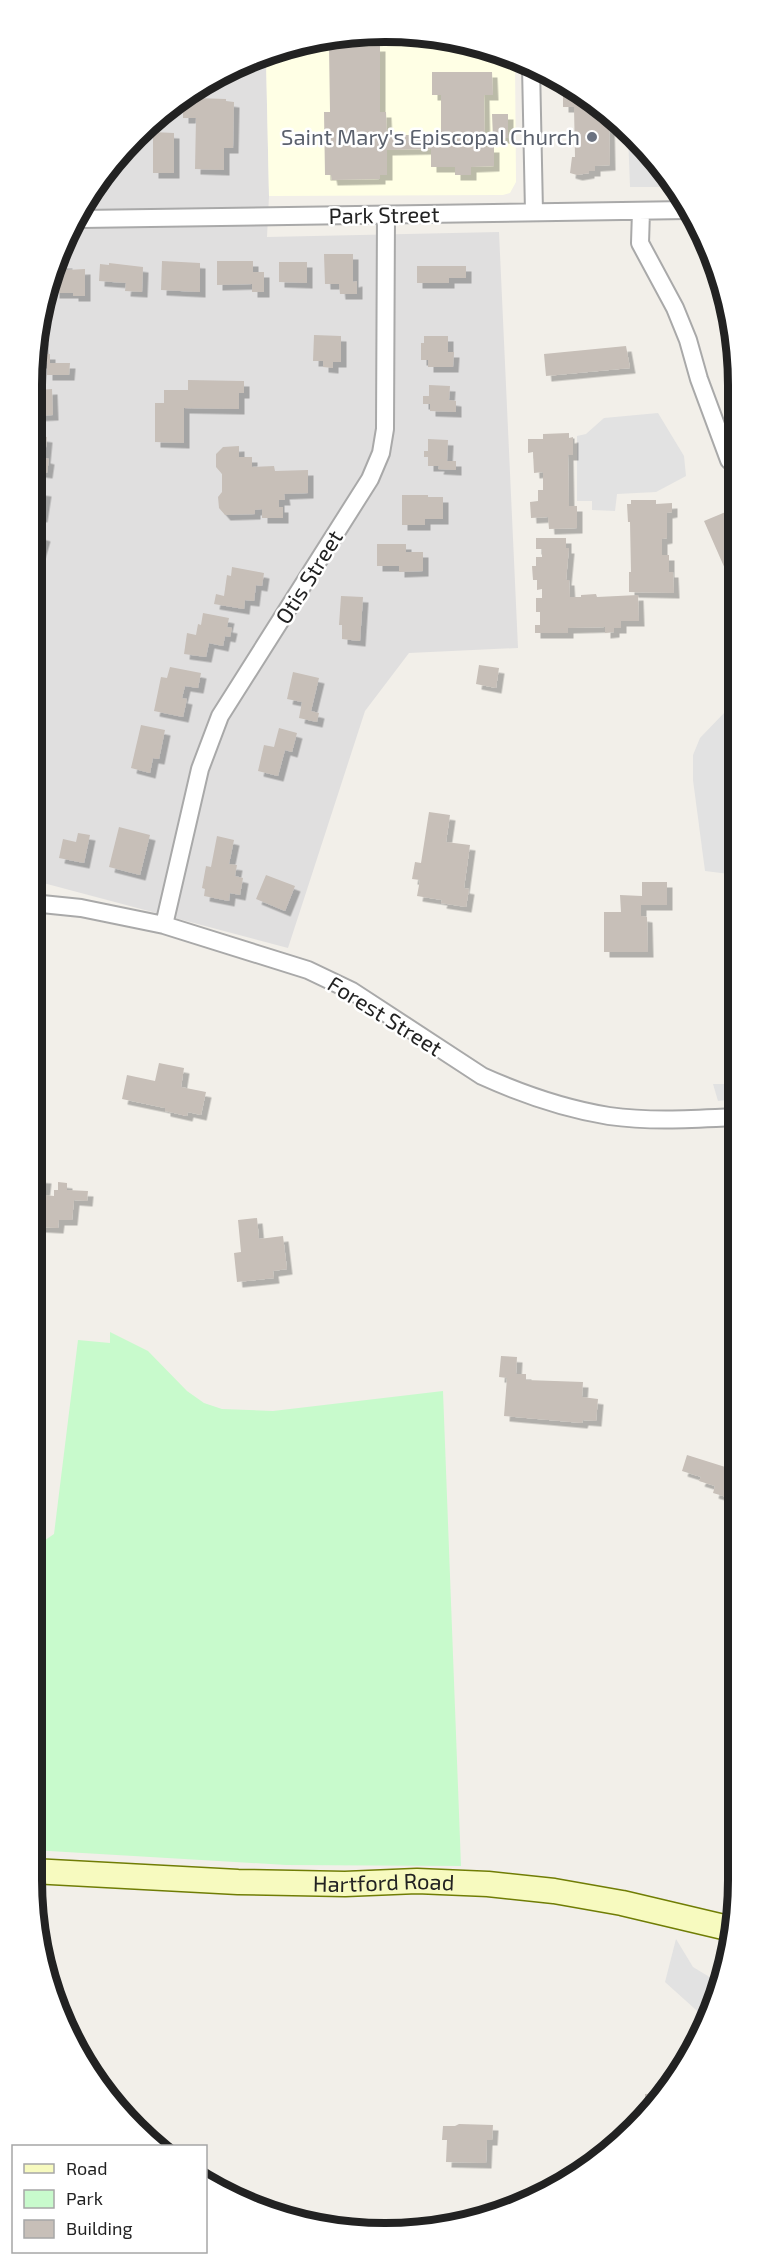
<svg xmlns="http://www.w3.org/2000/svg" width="770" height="2265" font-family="'Exo 2',sans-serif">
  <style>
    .residential { fill: #e0dfdf }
    .education { fill: #ffffe5 }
    .park { fill: #c8facc }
    .parking { fill: #e2e2e2 }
    .building { fill: #c7bfb8; filter: url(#shadow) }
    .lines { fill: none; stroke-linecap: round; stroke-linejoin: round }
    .minor-casing { stroke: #a9a9a9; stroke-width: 20 }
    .secondary-casing { stroke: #707d05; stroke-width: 27 }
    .minor { stroke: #fff; stroke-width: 16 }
    .secondary { stroke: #f7fabf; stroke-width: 24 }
    .worship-dot { fill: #6b7280; stroke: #fff; stroke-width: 2 }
    .labels { text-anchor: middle; stroke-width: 5; stroke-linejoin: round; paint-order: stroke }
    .worship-label { font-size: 22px; fill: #5b616d; stroke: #fff; text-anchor: end }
    .street-label { font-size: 22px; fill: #222; stroke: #fff }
    .rim { fill: none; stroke: #222; stroke-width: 8 }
  </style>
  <defs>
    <filter id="shadow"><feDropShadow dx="5.5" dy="5.5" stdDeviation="0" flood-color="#0004"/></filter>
  </defs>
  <rect width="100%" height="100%" fill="#f2efe9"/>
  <path class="residential" d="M 266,59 L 269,196 L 267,237 L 499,232 L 518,648 L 409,653 L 365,711 L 288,948 L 32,880 L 32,385 L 43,294 L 104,170 L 208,79 Z"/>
  <path class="education" d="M 376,37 L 476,43 L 515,60 L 516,182 L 510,193 L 503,195 L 269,196 L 266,59 L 329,38 Z"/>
  <path class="park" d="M 110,1332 L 148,1351 L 187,1391 L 204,1403 L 222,1409 L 273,1411 L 443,1391 L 461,1866 L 286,1865 L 32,1850 L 32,1549 L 54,1534 L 78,1340 L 110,1343 Z"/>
  <path class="parking" d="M 628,133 L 651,152 L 672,187 L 630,187 Z
    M 658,413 L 684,456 L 686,476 L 656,492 L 617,494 L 615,511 L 592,510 L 592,501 L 577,501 L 577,436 L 586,434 L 604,418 Z
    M 726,711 L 736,723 L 736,750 L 734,756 L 736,757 L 737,875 L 705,871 L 693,780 L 693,755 L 700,738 Z
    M 713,1084 L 737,1084 L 737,1099 L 718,1101 Z
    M 676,1939 L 693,1967 L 721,1984 L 705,2018 L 665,1982 Z"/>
  <path class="building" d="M 380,46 L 380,112 L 386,112 L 387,135 L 432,135 L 432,138 L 441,138 L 441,95 L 432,95 L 432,72 L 492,72 L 493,95 L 484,95 L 485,147 L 494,147 L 494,166 L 471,167 L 471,175 L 455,175 L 455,167 L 431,167 L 431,149 L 387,150 L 387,175 L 380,175 L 380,179 L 332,180 L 331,175 L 325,175 L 324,112 L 330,112 L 329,47 Z
    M 563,81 L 609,117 L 610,165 L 595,166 L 595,171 L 589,171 L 589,173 L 577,175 L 570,173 L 572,157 L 575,157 L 574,107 L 563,107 Z
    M 196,98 L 226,99 L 226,101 L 234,102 L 233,148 L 224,148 L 224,170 L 195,169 L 196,118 L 183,118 L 183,101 L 196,101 Z
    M 492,114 L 508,114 L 508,138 L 493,138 Z
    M 153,132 L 174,133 L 174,173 L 153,173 Z
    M 324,254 L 353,254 L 353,282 L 357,281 L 357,294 L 340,294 L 339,284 L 325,284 Z
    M 162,261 L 200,263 L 200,292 L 161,290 Z
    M 217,261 L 253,261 L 253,272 L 264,272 L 264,292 L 252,292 L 252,284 L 217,285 Z
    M 279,262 L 307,262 L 307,283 L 279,282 Z
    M 59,263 L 67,263 L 67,270 L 85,269 L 85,296 L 73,296 L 73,293 L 54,293 L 54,284 L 48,284 Z
    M 109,263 L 143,267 L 142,292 L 125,291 L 126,283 L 99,281 L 100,264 L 109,265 Z
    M 417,266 L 466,266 L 466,278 L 449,278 L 449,283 L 417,283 Z
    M 724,298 L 725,298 L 729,313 L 724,313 Z
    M 314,335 L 341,336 L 341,362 L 333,362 L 333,368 L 323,367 L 323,361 L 313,361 Z
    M 424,336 L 448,336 L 448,352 L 454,352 L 453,367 L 428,367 L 428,360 L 421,360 L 421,343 L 424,343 Z
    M 38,338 L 43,338 L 43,354 L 50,354 L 50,363 L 70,363 L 69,375 L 47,375 L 47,363 L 34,363 Z
    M 626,346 L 630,368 L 546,376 L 544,354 Z
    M 188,380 L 244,381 L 244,393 L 239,393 L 239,409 L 184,408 L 184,443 L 155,442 L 155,403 L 164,403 L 164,390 L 188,390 Z
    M 429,385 L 450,386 L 449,400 L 456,401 L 456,412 L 430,411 L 430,404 L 423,404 L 423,396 L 429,396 Z
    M 52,389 L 53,415 L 32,416 L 32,405 L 35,405 L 35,390 Z
    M 569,433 L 569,438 L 573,437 L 573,455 L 568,455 L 569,506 L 577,506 L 577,528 L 549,529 L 548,517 L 531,518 L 530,502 L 538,501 L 538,490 L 543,490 L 543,472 L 534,473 L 533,452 L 528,453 L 528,439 L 543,439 L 543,434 Z
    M 32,435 L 47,437 L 45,458 L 49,459 L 47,473 L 32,471 Z
    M 428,439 L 448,440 L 447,461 L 456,461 L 456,470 L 438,469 L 439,466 L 428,466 L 428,457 L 424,457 L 424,451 L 428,451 Z
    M 239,446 L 239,457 L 252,457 L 252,467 L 274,466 L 275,471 L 308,470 L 308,493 L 284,494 L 285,500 L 279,500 L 279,507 L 283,507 L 283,518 L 262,518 L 262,509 L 255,510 L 255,514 L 225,515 L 219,508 L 218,497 L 222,492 L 222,474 L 216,467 L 216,454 L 223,447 Z
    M 32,489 L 46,491 L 42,517 L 32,515 Z
    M 402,495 L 428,495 L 428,497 L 443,497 L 443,519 L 425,519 L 425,525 L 402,525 Z
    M 631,500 L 656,500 L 656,504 L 672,503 L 672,512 L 667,513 L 667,538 L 662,539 L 662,555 L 669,555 L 669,572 L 673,572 L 674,593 L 629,592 L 629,572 L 631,572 L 630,522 L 628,522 L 627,504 L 631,504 Z
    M 728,511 L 736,530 L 736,575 L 729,578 L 704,521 Z
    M 32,532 L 45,536 L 37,564 L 32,562 Z
    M 536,538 L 566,538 L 566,548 L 569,548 L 566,580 L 569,580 L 570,597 L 581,597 L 581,595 L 596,594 L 597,597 L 638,595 L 639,621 L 621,621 L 621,628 L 614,628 L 614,632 L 605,633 L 605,627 L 568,628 L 568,633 L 535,633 L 535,625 L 540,625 L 540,612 L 536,612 L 536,598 L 542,598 L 542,589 L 537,590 L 537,580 L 533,580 L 532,566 L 536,566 L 536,557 L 542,557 L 542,549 L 536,549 Z
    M 377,544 L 406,544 L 406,552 L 423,552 L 423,571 L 399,572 L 399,566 L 377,566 Z
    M 232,567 L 264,573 L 262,586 L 256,585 L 254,601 L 245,600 L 244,609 L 214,604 L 216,594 L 224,596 L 227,575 L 231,576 Z
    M 736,593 L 736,611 L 735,611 L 731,594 Z
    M 341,596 L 363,597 L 360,641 L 342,639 L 342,625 L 339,625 Z
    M 32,604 L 36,605 L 32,622 Z
    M 203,613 L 229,618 L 227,627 L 232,628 L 230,637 L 225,636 L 223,646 L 209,643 L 206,657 L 184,654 L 187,633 L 196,635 L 198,624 L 201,625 Z
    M 479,665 L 499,668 L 496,688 L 476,684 Z
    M 170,667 L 201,673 L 198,688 L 185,686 L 182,698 L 187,699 L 183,717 L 154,711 L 161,677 L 167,678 Z
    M 293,672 L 319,678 L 311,711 L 319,713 L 317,722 L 299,718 L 302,702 L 287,699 Z
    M 141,725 L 165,730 L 159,759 L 153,758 L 150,773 L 131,768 Z
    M 279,728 L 297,733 L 292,752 L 285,750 L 278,776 L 258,771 L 264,745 L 274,747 Z
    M 429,812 L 450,815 L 446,842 L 470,845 L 464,888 L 469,889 L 466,907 L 441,903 L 442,900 L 417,896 L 420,880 L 412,879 L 415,862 L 421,863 Z
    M 119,827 L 150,835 L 140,875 L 109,867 Z
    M 78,833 L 90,835 L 84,863 L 59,858 L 63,839 L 76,842 Z
    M 217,836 L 234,840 L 229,864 L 237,865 L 235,876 L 243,878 L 240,895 L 230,893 L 229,901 L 204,896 L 205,889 L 202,888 L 206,866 L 211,867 Z
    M 266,875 L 295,886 L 285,911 L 256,899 Z
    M 642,882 L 667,882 L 667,905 L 641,905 L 641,916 L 647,917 L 648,952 L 604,952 L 604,912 L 621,912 L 620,895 L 642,896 Z
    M 159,1063 L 184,1068 L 181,1087 L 206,1092 L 201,1115 L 188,1112 L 187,1116 L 165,1111 L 165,1108 L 122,1099 L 127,1075 L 155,1081 Z
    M 32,1177 L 46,1178 L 44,1195 L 54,1196 L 54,1190 L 58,1190 L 58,1182 L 67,1183 L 67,1190 L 88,1191 L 87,1201 L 74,1200 L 72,1220 L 59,1220 L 58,1228 L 40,1227 L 40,1219 L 32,1219 Z
    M 257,1218 L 259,1239 L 283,1236 L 287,1269 L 273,1271 L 274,1278 L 237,1282 L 234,1253 L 241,1252 L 238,1220 Z
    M 501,1356 L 517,1357 L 516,1374 L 526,1374 L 526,1380 L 583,1382 L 582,1397 L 598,1399 L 596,1421 L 583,1420 L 582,1423 L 504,1416 L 507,1378 L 499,1377 Z
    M 687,1455 L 738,1471 L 738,1492 L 732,1491 L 730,1498 L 713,1493 L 715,1486 L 699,1481 L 701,1477 L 682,1471 Z
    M 662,2093 L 645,2110 L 645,2094 Z
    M 459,2124 L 493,2125 L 492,2140 L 487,2140 L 486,2163 L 446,2162 L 447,2140 L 442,2140 L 443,2126 L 455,2126 Z"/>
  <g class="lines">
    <g class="minor-casing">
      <path id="minor" d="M 531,66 L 534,212
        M 641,211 L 640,243 L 675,308 L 688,340 L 699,379 L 729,460 L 736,467
        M 81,219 L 687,210
        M 32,903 L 81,908 L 164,925 L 308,970 L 352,991 L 482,1076 C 522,1094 566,1109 609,1116 C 651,1122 695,1119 737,1117
        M 164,925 L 200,769 L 220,716 L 370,479 L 381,453 L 385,429 L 386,215"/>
    </g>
    <g class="secondary-casing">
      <g id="secondary">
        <path id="s1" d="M 32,1871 L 238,1882 L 345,1884 L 417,1881 L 488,1884 L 554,1891 L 622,1903 L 732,1929"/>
      </g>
    </g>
    <use href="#minor" class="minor"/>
    <use href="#secondary" class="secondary"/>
  </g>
  <circle class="worship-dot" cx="592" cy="137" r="6"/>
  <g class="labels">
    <g class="worship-label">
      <text x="580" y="145">Saint Mary's Episcopal Church</text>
    </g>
    <g class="street-label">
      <text transform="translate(384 215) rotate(-1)" y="8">Park Street</text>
      <text transform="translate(309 577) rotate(-58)" y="8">Otis Street</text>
      <text transform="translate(385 1016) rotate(32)" y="8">Forest Street</text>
      <text dy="8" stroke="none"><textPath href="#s1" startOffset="352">Hartford Road</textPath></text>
    </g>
  </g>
  <path d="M0 0H770V2265H0ZM385 42H385A343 343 0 0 1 728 385V1880A343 343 0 0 1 385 2223H385A343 343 0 0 1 42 1880V385A343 343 0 0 1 385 42Z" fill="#fff" fill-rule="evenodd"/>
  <path class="rim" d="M385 42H385A343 343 0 0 1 728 385V1880A343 343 0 0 1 385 2223H385A343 343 0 0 1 42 1880V385A343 343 0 0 1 385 42Z"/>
  <rect x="12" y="2145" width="195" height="108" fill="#ffffff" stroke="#a7a7a7" stroke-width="1.5"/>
  <rect x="24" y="2164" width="30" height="9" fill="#f7fabf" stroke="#a7a7a7" stroke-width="1.5"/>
  <text x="66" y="2175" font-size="18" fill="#222222">Road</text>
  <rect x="24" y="2190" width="30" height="18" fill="#c8facc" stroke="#a7a7a7" stroke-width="1.5"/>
  <text x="66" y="2205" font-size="18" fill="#222222">Park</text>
  <rect x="24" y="2220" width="30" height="18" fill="#c7bfb8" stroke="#a7a7a7" stroke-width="1.5"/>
  <text x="66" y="2235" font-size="18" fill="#222222">Building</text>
</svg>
